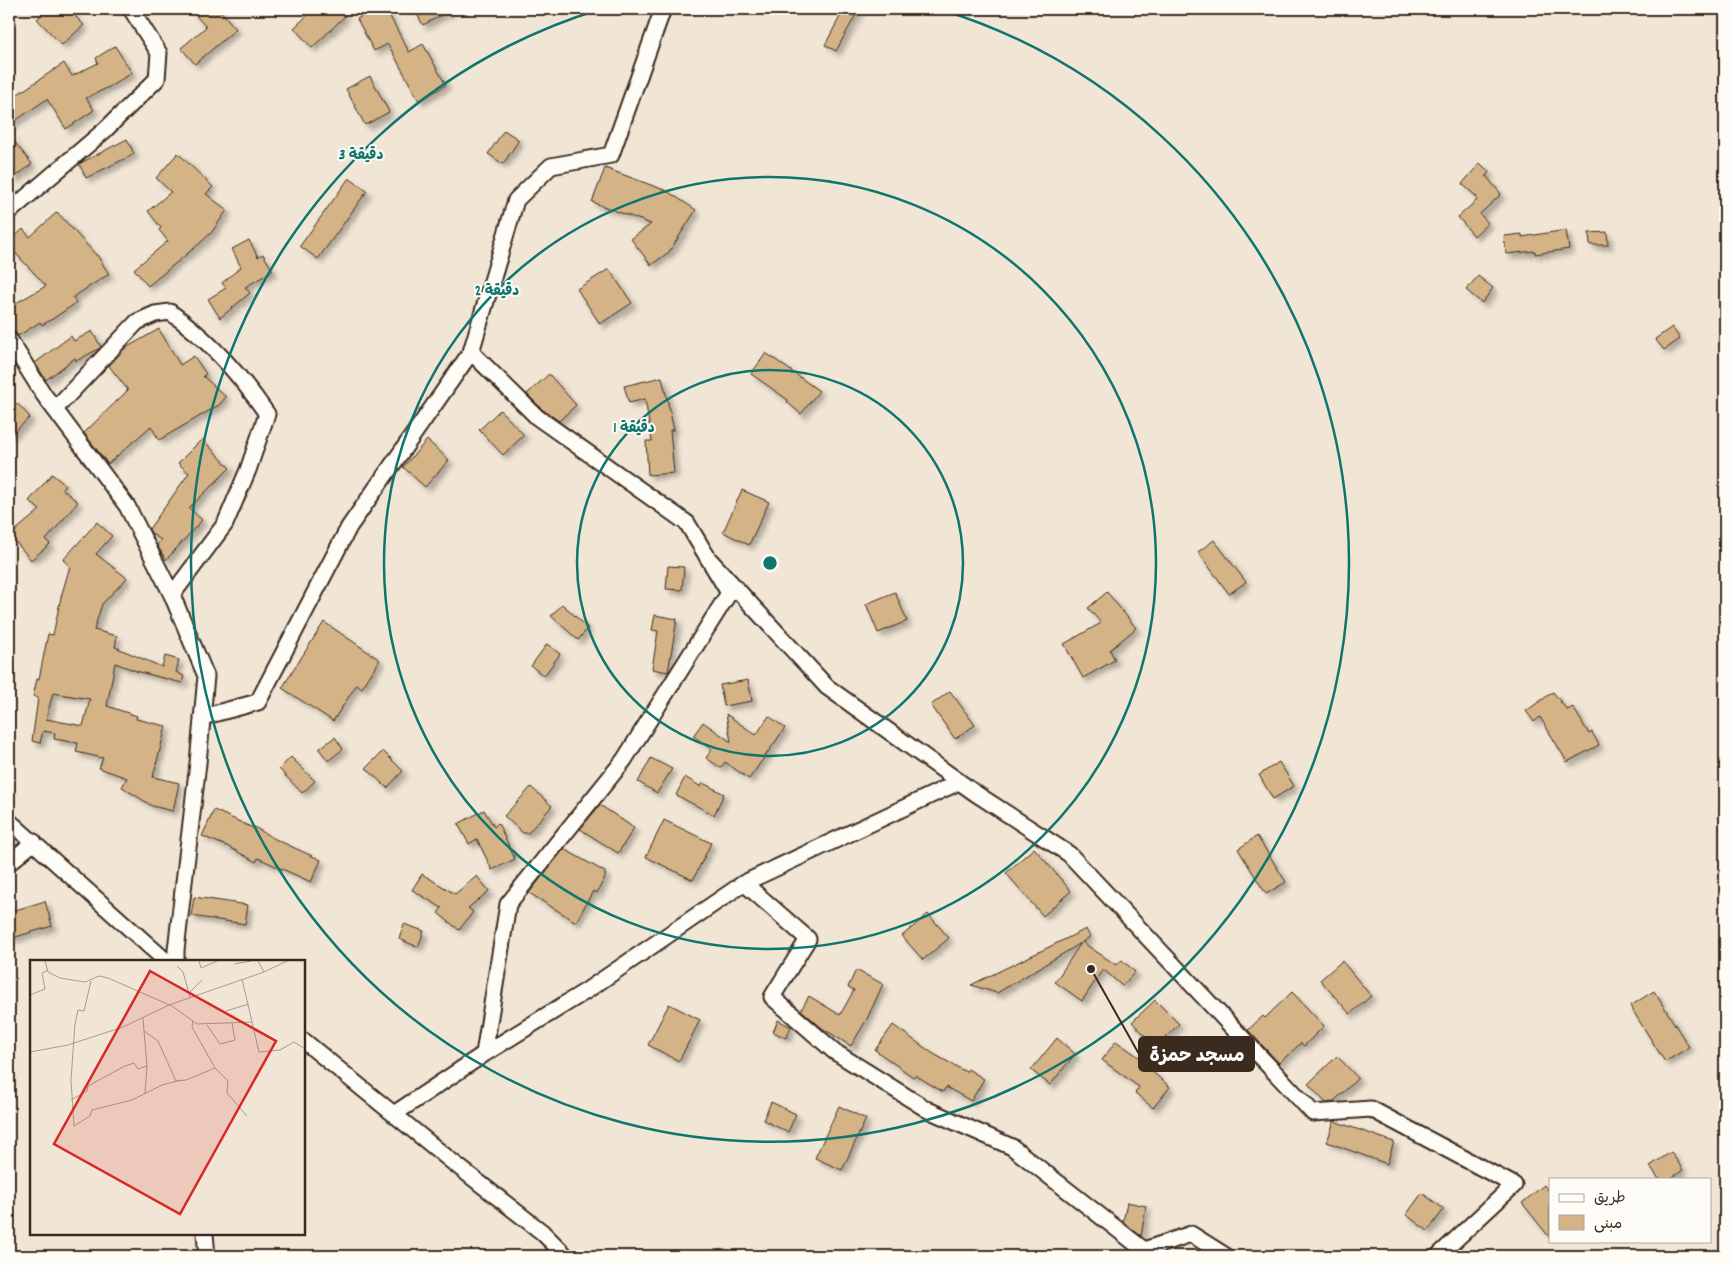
<svg xmlns="http://www.w3.org/2000/svg" width="1734" height="1265" font-family="Dekko,'Playpen Sans Arabic',sans-serif">
  <style>
    .building { fill: #d4b387; stroke: #3b2a1e; fill-rule: evenodd; filter: url(#shadow) }
    .lines { fill: none; stroke-linecap: round; stroke-linejoin: round }
    .minor-casing { stroke: #3b2a1e; stroke-width: 19 }
    .minor { stroke: #fdfcf7; stroke-width: 15 }
    .ring { fill: none; stroke: #0f766e; stroke-width: 2.5 }
    .inset-road { fill: none; stroke: #a89b8c; stroke-width: 1 }
    .view { fill: #d62828; fill-opacity: 0.15; stroke: #d62828; stroke-width: 2.5 }
    .inset-edge { fill: none; stroke: #3b2a1e; stroke-width: 2.5 }
    .centre { fill: #0f766e; stroke: #fdfcf7; stroke-width: 2.5 }
    .ring-label { font-size: 15px; text-anchor: middle; font-weight: bold; fill: #0f766e; stroke: #fdfcf7; stroke-width: 4; stroke-linejoin: round; paint-order: stroke }
    .leader { fill: none; stroke: #3b2a1e; stroke-width: 2 }
    .callout-dot { fill: #3b2a1e; stroke: #fdfcf7; stroke-width: 2 }
    .callout { fill: #3b2a1e; stroke: #3b2a1e; stroke-width: 2 }
    .callout-label { font-size: 19px; text-anchor: middle; font-weight: bold; fill: #fff }
  </style>
  <defs>
    <filter id="shadow"><feDropShadow dx="4.5" dy="4.5" stdDeviation="2.5" flood-color="#0004"/></filter>
  </defs>
  <rect width="100%" height="100%" fill="#f1e6d5"/>
  <filter id="ink" filterUnits="userSpaceOnUse"><feTurbulence type="fractalNoise" baseFrequency=".02" numOctaves="2"/><feDisplacementMap in="SourceGraphic" scale="10" xChannelSelector="R" yChannelSelector="G"/><feConvolveMatrix kernelMatrix="1 2 1 2 8 2 1 2 1" color-interpolation-filters="sRGB"/></filter>
  <g filter="url(#ink)">
    <path class="building" d="M 48,9 L 68,9 L 84,25 L 62,45 L 37,19 Z
      M 190,9 L 219,9 L 236,29 L 195,64 L 181,48 L 206,27 Z
      M 314,9 L 338,9 L 345,16 L 312,48 L 294,28 Z
      M 375,9 L 386,9 L 409,52 L 423,44 L 446,85 L 419,101 L 388,44 L 374,51 L 357,19 Z
      M 414,9 L 453,9 L 423,25 Z
      M 844,9 L 859,9 L 836,51 L 825,45 Z
      M 115,46 L 132,73 L 109,87 L 86,98 L 94,110 L 66,129 L 47,99 L 9,125 L 9,100 L 64,63 L 72,76 L 98,63 L 96,58 Z
      M 370,76 L 389,112 L 365,125 L 346,89 Z
      M 504,130 L 519,140 L 503,164 L 488,154 Z
      M 9,135 L 32,164 L 14,178 L 9,171 Z
      M 127,139 L 134,154 L 86,178 L 79,164 Z
      M 178,153 L 213,187 L 206,194 L 227,210 L 212,232 L 199,244 L 148,286 L 134,269 L 168,241 L 159,230 L 161,228 L 148,211 L 171,192 L 156,178 Z
      M 1480,163 L 1489,172 L 1486,176 L 1501,194 L 1480,214 L 1488,223 L 1474,236 L 1458,217 L 1477,200 L 1475,198 L 1477,197 L 1462,184 Z
      M 605,168 L 667,191 L 696,210 L 669,252 L 651,265 L 631,239 L 651,224 L 592,202 Z
      M 349,178 L 367,191 L 318,259 L 300,246 Z
      M 57,212 L 96,255 L 97,255 L 109,274 L 73,297 L 76,303 L 54,318 L 42,325 L 40,322 L 18,336 L 14,331 L 9,330 L 9,307 L 46,286 L 9,246 L 9,242 L 23,229 L 30,237 Z
      M 1566,230 L 1569,249 L 1535,254 L 1535,251 L 1506,254 L 1504,236 L 1522,234 L 1522,237 Z
      M 1607,232 L 1608,245 L 1590,245 L 1589,233 Z
      M 249,240 L 258,257 L 263,254 L 273,271 L 245,287 L 250,293 L 220,318 L 208,299 L 226,288 L 222,283 L 241,267 L 232,249 Z
      M 609,269 L 632,303 L 600,324 L 577,289 Z
      M 1478,276 L 1493,288 L 1482,303 L 1466,290 Z
      M 1672,327 L 1680,339 L 1664,350 L 1655,339 Z
      M 159,329 L 180,365 L 194,356 L 206,374 L 203,376 L 226,397 L 219,405 L 159,440 L 151,426 L 108,464 L 84,433 L 128,390 L 109,366 L 124,349 Z
      M 92,331 L 101,347 L 100,348 L 76,361 L 75,358 L 46,380 L 35,363 L 71,336 L 74,341 Z
      M 766,353 L 819,391 L 801,414 L 787,402 L 788,400 L 751,374 Z
      M 549,374 L 576,405 L 559,421 L 543,410 L 527,394 Z
      M 662,377 L 674,430 L 670,430 L 674,473 L 648,475 L 646,441 L 652,441 L 645,399 L 629,403 L 624,386 Z
      M 17,403 L 30,417 L 9,437 L 9,410 Z
      M 500,410 L 524,435 L 503,455 L 479,430 Z
      M 202,439 L 230,468 L 189,508 L 202,520 L 166,560 L 157,545 L 161,540 L 152,534 L 149,529 L 189,473 L 178,463 Z
      M 427,440 L 449,460 L 425,487 L 403,467 Z
      M 52,474 L 65,485 L 62,489 L 78,502 L 46,540 L 50,544 L 31,560 L 10,535 L 40,510 L 29,501 Z
      M 742,490 L 769,502 L 749,545 L 723,532 Z
      M 97,522 L 112,536 L 96,554 L 127,578 L 102,604 L 94,630 L 117,636 L 115,647 L 162,667 L 165,656 L 179,660 L 176,672 L 184,676 L 182,683 L 136,671 L 115,663 L 107,706 L 137,716 L 136,719 L 166,726 L 153,777 L 179,783 L 173,811 L 152,806 L 122,787 L 127,778 L 99,768 L 103,758 L 76,752 L 78,743 L 54,739 L 55,733 L 43,731 L 40,743 L 32,741 L 38,698 L 33,696 L 37,679 L 39,679 L 48,634 L 53,635 L 61,597 L 70,566 L 63,560 ZM 53,693 L 90,699 L 83,726 L 46,719 Z
      M 1214,540 L 1246,582 L 1229,594 L 1198,552 Z
      M 668,566 L 684,567 L 682,590 L 666,589 Z
      M 895,592 L 907,621 L 878,633 L 866,604 Z
      M 1107,592 L 1136,628 L 1110,650 L 1115,660 L 1083,678 L 1064,644 L 1101,623 L 1088,608 Z
      M 562,604 L 588,628 L 578,640 L 551,616 Z
      M 655,615 L 677,619 L 668,672 L 652,669 L 658,631 L 652,630 Z
      M 324,622 L 380,660 L 362,688 L 357,684 L 333,721 L 282,688 Z
      M 547,644 L 560,654 L 544,676 L 531,666 Z
      M 748,680 L 752,701 L 724,706 L 720,685 Z
      M 950,691 L 975,725 L 955,739 L 931,705 Z
      M 1553,692 L 1567,710 L 1573,707 L 1589,734 L 1592,732 L 1599,745 L 1567,762 L 1540,717 L 1534,722 L 1526,711 Z
      M 726,714 L 756,735 L 769,716 L 785,728 L 749,779 L 725,762 L 721,768 L 706,758 L 712,749 L 693,736 L 703,722 L 731,742 Z
      M 335,737 L 343,749 L 328,761 L 319,749 Z
      M 383,751 L 403,771 L 387,788 L 366,768 Z
      M 291,757 L 315,781 L 302,793 L 279,769 Z
      M 651,758 L 672,769 L 657,793 L 638,782 Z
      M 1279,762 L 1294,786 L 1273,799 L 1259,775 Z
      M 685,777 L 701,787 L 703,783 L 724,794 L 714,815 L 676,795 Z
      M 531,787 L 552,806 L 528,833 L 523,833 L 504,816 Z
      M 600,805 L 634,828 L 618,853 L 580,829 Z
      M 214,810 L 253,828 L 254,827 L 275,839 L 321,860 L 311,882 L 258,858 L 256,862 L 229,847 L 202,836 Z
      M 484,810 L 494,827 L 498,823 L 515,859 L 492,870 L 477,839 L 469,844 L 458,824 Z
      M 664,820 L 711,843 L 693,880 L 646,857 Z
      M 1257,836 L 1286,882 L 1266,894 L 1238,849 Z
      M 1034,848 L 1071,891 L 1043,916 L 1006,873 Z
      M 564,849 L 605,872 L 605,877 L 597,893 L 593,891 L 576,922 L 529,893 Z
      M 422,874 L 455,894 L 477,876 L 489,891 L 468,908 L 473,912 L 459,930 L 438,913 L 442,908 L 412,890 Z
      M 194,897 L 248,905 L 245,924 L 191,916 Z
      M 45,901 L 52,926 L 9,939 L 9,912 Z
      M 928,914 L 949,938 L 923,960 L 902,936 Z
      M 404,924 L 424,931 L 418,947 L 399,939 Z
      M 1086,929 L 1090,937 L 1082,942 L 1116,965 L 1122,960 L 1135,972 L 1122,986 L 1103,969 L 1082,1001 L 1055,982 L 1081,943 L 997,993 L 971,985 Z
      M 1342,961 L 1371,996 L 1350,1014 L 1320,980 Z
      M 856,970 L 883,984 L 867,1019 L 851,1046 L 822,1028 L 801,1010 L 809,996 L 840,1015 L 854,990 L 848,987 Z
      M 1654,991 L 1689,1047 L 1665,1062 L 1630,1006 Z
      M 1292,992 L 1324,1026 L 1304,1046 L 1301,1043 L 1279,1063 L 1248,1030 L 1263,1016 L 1265,1018 Z
      M 1155,1000 L 1179,1024 L 1156,1047 L 1132,1022 Z
      M 669,1004 L 700,1020 L 679,1061 L 648,1045 Z
      M 778,1020 L 791,1027 L 786,1038 L 773,1032 Z
      M 893,1025 L 932,1053 L 966,1072 L 968,1069 L 984,1079 L 971,1101 L 946,1087 L 943,1092 L 915,1075 L 913,1077 L 875,1050 Z
      M 1057,1038 L 1075,1054 L 1050,1085 L 1031,1070 Z
      M 1116,1041 L 1143,1060 L 1141,1062 L 1170,1087 L 1153,1108 L 1135,1093 L 1139,1087 L 1102,1060 Z
      M 1337,1056 L 1358,1078 L 1333,1102 L 1326,1103 L 1308,1084 Z
      M 771,1102 L 796,1114 L 788,1132 L 763,1120 Z
      M 839,1106 L 866,1119 L 842,1170 L 815,1158 Z
      M 1334,1121 L 1394,1142 L 1387,1164 L 1327,1142 Z
      M 1671,1152 L 1683,1170 L 1670,1179 L 1659,1179 L 1650,1166 Z
      M 1544,1185 L 1550,1193 L 1550,1238 L 1522,1203 Z
      M 1422,1193 L 1444,1209 L 1428,1231 L 1406,1215 Z
      M 1127,1202 L 1146,1206 L 1141,1236 L 1123,1222 Z"/>
    <g class="lines">
      <g class="minor-casing">
        <path id="minor" d="M 9,212 L 105,130 L 157,79 L 159,53 L 131,9
          M 9,339 L 44,395 L 127,506 L 172,595 L 206,676 L 198,763 L 176,950 L 176,961
          M 55,409 L 137,322 L 155,314 L 170,312 C 208,339 241,376 267,414 L 248,470 L 225,524 L 172,595
          M 707,557 L 827,687 L 975,793 L 1069,854 L 1313,1113 L 1371,1109 L 1514,1185 L 1438,1256
          M 202,717 L 258,702 L 349,527 L 471,352 L 516,200 L 551,166 L 611,155 L 663,9
          M 9,821 L 166,961
          M 9,863 L 34,842
          M 744,883 L 959,782
          M 304,1041 L 450,1160 L 542,1232 L 566,1256
          M 484,1054 L 586,991 L 744,883 L 808,939 L 772,997 L 835,1052 L 928,1110 L 1012,1147 L 1144,1250 L 1191,1234 L 1226,1256
          M 394,1114 L 484,1054 L 508,904 L 624,760 L 729,593 L 687,523 L 537,417 L 471,352
          M 205,1234 L 207,1256"/>
      </g>
      <use href="#minor" class="minor"/>
    </g>
  </g>
  <g class="ring">
    <circle cx="770" cy="563" r="193"/>
    <circle cx="770" cy="563" r="386"/>
    <path d="M939 9A579 579 0 1 1 601 9"/>
  </g>
  <g transform="translate(30 960)">
    <rect width="275" height="275" fill="#f1e6d5"/>
    <path class="inset-road" d="M 15,1 L 18,12 L 30,18 L 55,22 L 69,16 L 78,18 L 142,46 L 167,64 L 222,62M 169,1 L 171,8 L 187,1M 228,1 L 234,12 L 257,1M 204,4 L 221,1M 147,6 L 153,12 L 160,37M 212,19 L 229,92 L 250,90 L 264,82 L 275,89M 61,21 L 54,51 L 48,50 L 45,64 L 41,120 L 44,166 L 60,156 L 62,150 L 102,140 L 132,125 L 151,120M 160,32 L 172,20M 0,35 L 15,29 L 12,13 L 18,10M 196,51 L 219,44M 113,58 L 114,71 L 128,81 L 146,121 L 156,120 L 185,108M 163,61 L 162,67 L 185,108 L 198,121 L 197,133 L 217,156M 177,65 L 190,84 L 205,80 L 202,63M 0,92 L 38,85 L 93,67 L 139,45 L 234,12M 115,133 L 117,106M 41,140 L 57,131 L 58,126 L 95,106 L 104,103 L 108,109 L 117,106 L 114,71"/>
    <path class="view" d="M 120,11 L 246,81 L 150,254 L 24,184 Z"/>
    <rect width="275" height="275" class="inset-edge"/>
  </g>
  <circle cx="770" cy="563" r="8" class="centre"/>
  <g class="ring-label">
    <text x="361" y="159">3 دقيقة</text>
    <text x="497" y="295">2 دقيقة</text>
    <text x="634" y="432">1 دقيقة</text>
  </g>
  <path class="leader" d="M1091 969L1139 1054"/>
  <circle class="callout-dot" cx="1091" cy="969" r="5"/>
  <rect class="callout" x="1139" y="1037" width="115" height="34" rx="5"/>
  <g class="callout-label">
    <text x="1197" y="1061">مسجد حمزة</text>
  </g>
  <rect width="1734" height="1265" fill="none" stroke="#fdfcf7" stroke-width="30"/>
  <rect x="15" y="15" width="1704" height="1235" fill="none" stroke="#3b2a1e" stroke-width="2" filter="url(#ink)"/>
  <rect x="1549" y="1178" width="162" height="65" fill="#fdfcf7" stroke="#afa8a0"/>
  <rect x="1559" y="1194" width="25" height="8" fill="#fdfcf7" stroke="#afa8a0"/>
  <text x="1594" y="1202" font-size="15" fill="#3b2a1e">طريق</text>
  <rect x="1559" y="1215" width="25" height="15" fill="#d4b387" stroke="#afa8a0"/>
  <text x="1594" y="1228" font-size="15" fill="#3b2a1e">مبنى</text>
</svg>
